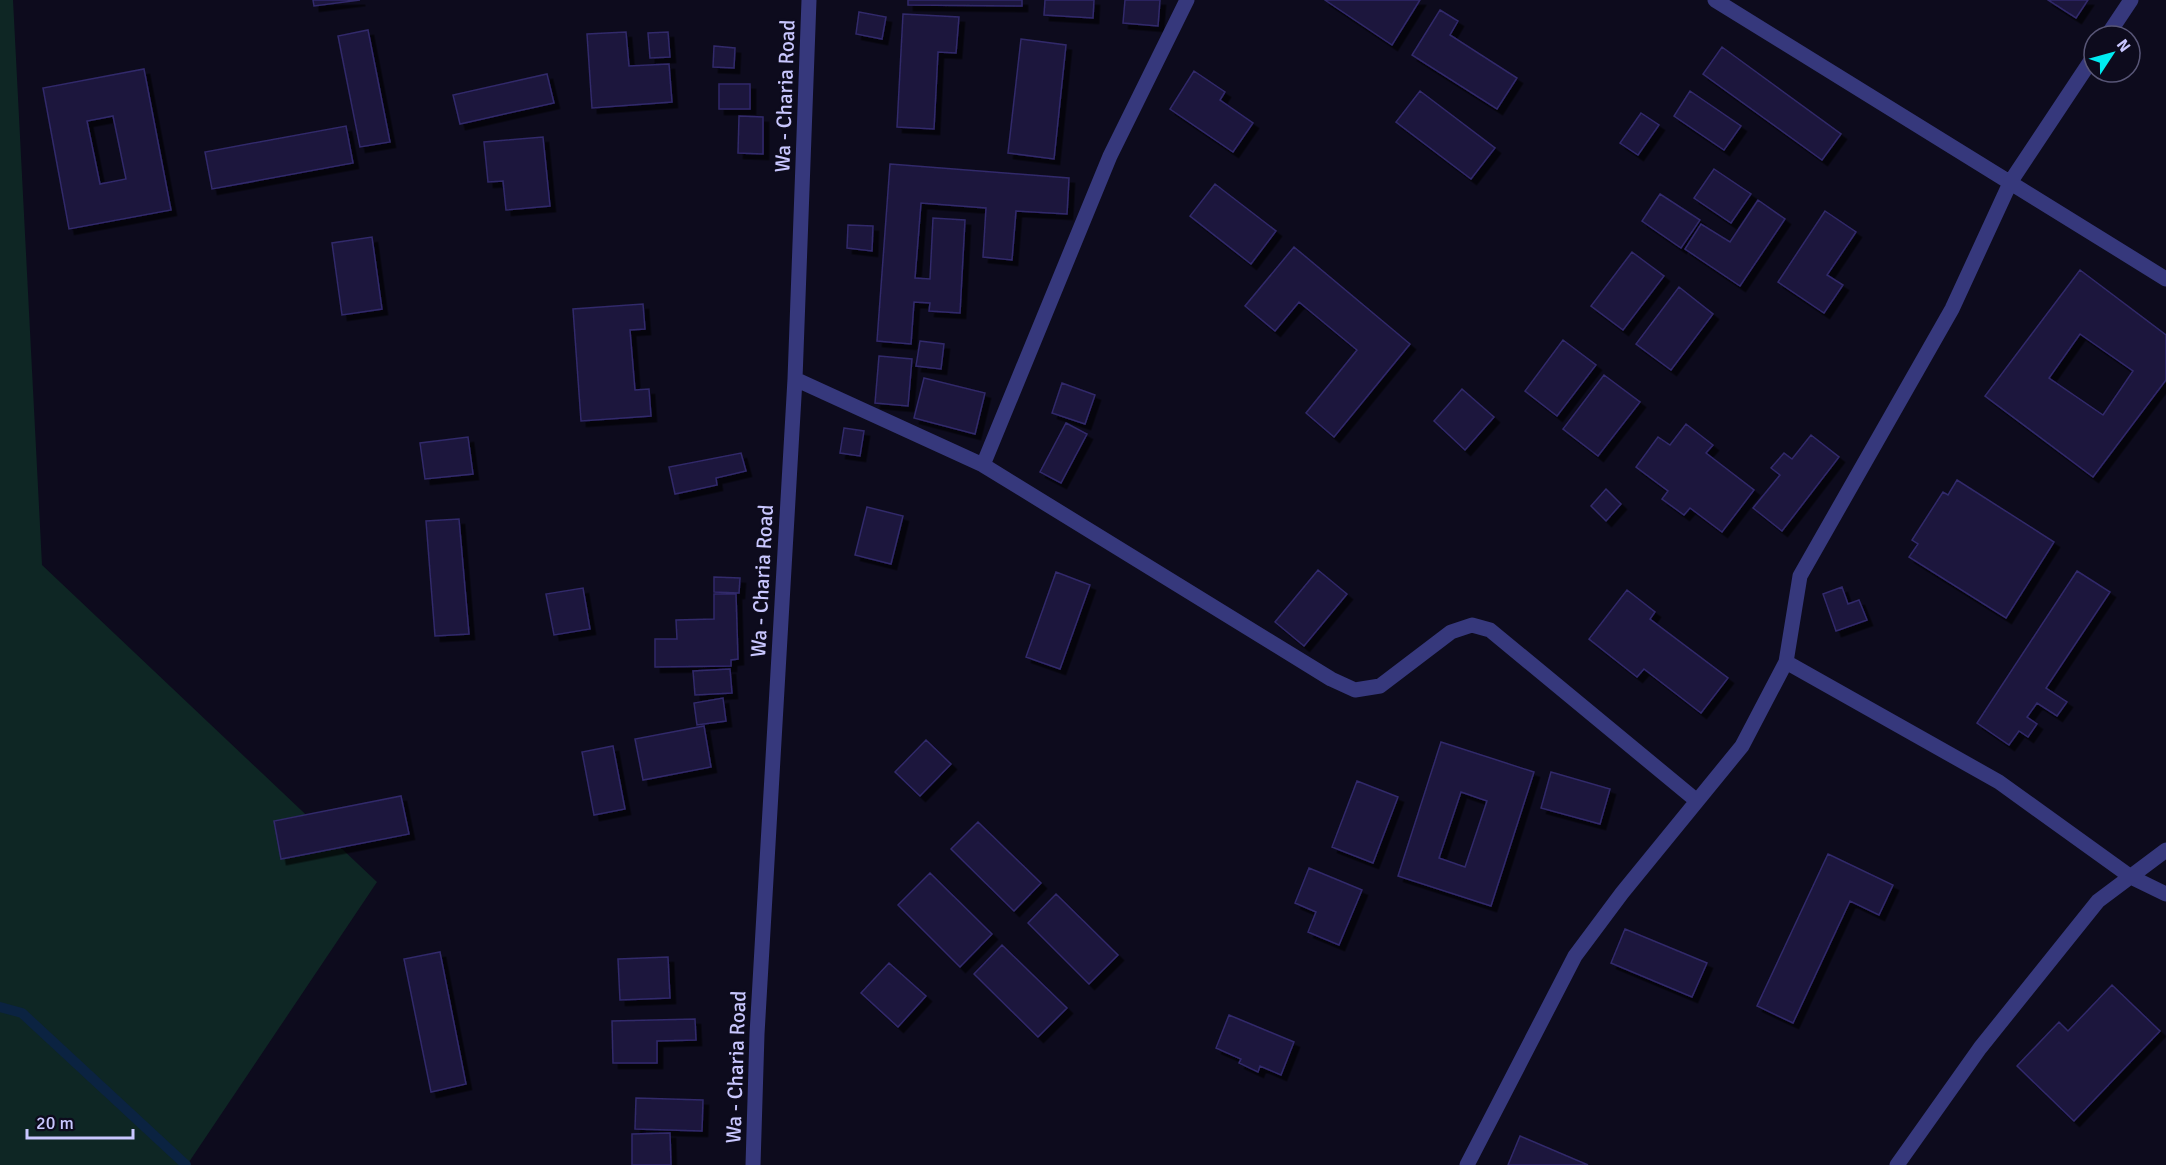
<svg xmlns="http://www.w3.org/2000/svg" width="2166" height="1165" font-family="Signika,sans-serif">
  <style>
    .green { fill: #0e2624 }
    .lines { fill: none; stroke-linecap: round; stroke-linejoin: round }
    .stream { stroke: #0b2341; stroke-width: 10 }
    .building { fill: #1c173e; stroke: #31296a; stroke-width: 1.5; fill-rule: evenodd; filter: url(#shadow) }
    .minor { stroke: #36387c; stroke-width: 15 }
    .labels { text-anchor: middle; stroke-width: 4.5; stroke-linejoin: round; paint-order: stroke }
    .street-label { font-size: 21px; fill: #c9c7ff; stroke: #0d0b1d }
  </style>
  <defs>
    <filter id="shadow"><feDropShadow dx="5.5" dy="5.5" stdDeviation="0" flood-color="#0009"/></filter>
  </defs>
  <rect width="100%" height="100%" fill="#0d0b1d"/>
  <path class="green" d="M 0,0 L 13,0 L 42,565 L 377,882 L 187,1165 L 0,1165 Z"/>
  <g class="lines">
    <path class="stream" d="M 0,1007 L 22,1013 L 186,1165"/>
  </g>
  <path class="building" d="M 313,0 L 360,0 L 314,6 Z
    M 908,0 L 1022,0 L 1022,6 L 908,5 Z
    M 1045,0 L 1094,0 L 1093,18 L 1044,15 Z
    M 1125,0 L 1160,0 L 1158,26 L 1123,23 Z
    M 1325,0 L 1420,0 L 1392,45 Z
    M 2048,0 L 2088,0 L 2076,18 Z
    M 1440,10 L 1458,21 L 1450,35 L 1517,78 L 1497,109 L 1412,55 Z
    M 859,12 L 886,17 L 882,39 L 856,34 Z
    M 903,14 L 959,17 L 956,53 L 938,52 L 934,129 L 897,127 Z
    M 368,30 L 390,142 L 360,147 L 338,36 Z
    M 626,32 L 629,66 L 669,64 L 672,102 L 592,108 L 587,34 Z
    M 668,32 L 670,57 L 650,58 L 648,33 Z
    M 1021,39 L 1066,45 L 1054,159 L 1008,153 Z
    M 714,46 L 735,48 L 734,68 L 713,67 Z
    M 1722,47 L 1841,134 L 1822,160 L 1703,74 Z
    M 144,69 L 171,210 L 69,229 L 43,88 ZM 113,116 L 126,179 L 100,184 L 87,121 Z
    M 1194,71 L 1225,92 L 1220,100 L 1253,123 L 1233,152 L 1170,109 Z
    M 547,74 L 554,103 L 460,124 L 453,95 Z
    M 719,84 L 750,84 L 750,109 L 719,109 Z
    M 1420,91 L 1495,148 L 1471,179 L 1396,122 Z
    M 1690,91 L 1741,126 L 1724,150 L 1674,116 Z
    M 1641,113 L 1659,125 L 1638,155 L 1620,143 Z
    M 739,116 L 763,117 L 763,154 L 738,153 Z
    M 346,126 L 353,163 L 212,189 L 205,152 Z
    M 543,137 L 550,206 L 506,210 L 503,181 L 488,182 L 484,142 Z
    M 890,164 L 1069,178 L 1067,214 L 1016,211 L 1012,260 L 983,257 L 986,208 L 921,203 L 915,278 L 930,279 L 933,218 L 965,220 L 960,313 L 929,311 L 930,303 L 914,302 L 911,344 L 877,341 Z
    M 1714,169 L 1751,194 L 1731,223 L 1694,198 Z
    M 1215,184 L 1276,231 L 1251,264 L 1190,216 Z
    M 1660,194 L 1700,220 L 1681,248 L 1642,221 Z
    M 1758,200 L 1785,219 L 1740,286 L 1685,249 L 1701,224 L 1730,242 Z
    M 1825,211 L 1856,232 L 1827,275 L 1843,285 L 1824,313 L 1778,282 Z
    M 848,225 L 873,226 L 872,251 L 847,248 Z
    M 372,237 L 382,309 L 342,315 L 332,243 Z
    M 1294,247 L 1410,344 L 1334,437 L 1306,413 L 1357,350 L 1299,302 L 1275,331 L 1245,306 Z
    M 1632,252 L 1664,276 L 1623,330 L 1591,306 Z
    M 2080,270 L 2166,335 L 2166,380 L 2093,477 L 1985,396 ZM 2080,334 L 2133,371 L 2103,415 L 2049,378 Z
    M 1679,287 L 1713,314 L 1671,370 L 1636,344 Z
    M 643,304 L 645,329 L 630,330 L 635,390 L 649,389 L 651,416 L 581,421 L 573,309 Z
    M 1563,340 L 1596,365 L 1557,416 L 1525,391 Z
    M 920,341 L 944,344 L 941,369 L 916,366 Z
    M 879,356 L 912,359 L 908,406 L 875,403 Z
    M 1604,375 L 1640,402 L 1598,456 L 1563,429 Z
    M 924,378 L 985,393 L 975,434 L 914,418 Z
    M 1062,383 L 1095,395 L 1085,424 L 1052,413 Z
    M 1462,389 L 1494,417 L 1465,450 L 1434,421 Z
    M 1066,423 L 1087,434 L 1061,483 L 1040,472 Z
    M 1686,424 L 1713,445 L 1706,453 L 1754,490 L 1722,532 L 1690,508 L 1684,515 L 1662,499 L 1668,491 L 1636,467 L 1658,437 L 1670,445 Z
    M 844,428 L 864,431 L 860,456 L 840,453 Z
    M 1811,435 L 1839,457 L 1782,531 L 1753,508 L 1780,475 L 1771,468 L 1784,453 L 1792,459 Z
    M 468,437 L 473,474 L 425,479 L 420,443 Z
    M 741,453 L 746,471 L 716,478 L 717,485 L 675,494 L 669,467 Z
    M 1957,480 L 2054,542 L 2006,618 L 1909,557 L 1918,544 L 1912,540 L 1943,492 L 1948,495 Z
    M 1606,489 L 1621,504 L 1606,521 L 1591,506 Z
    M 867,507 L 903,516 L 891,564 L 855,555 Z
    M 459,519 L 469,634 L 435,636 L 426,521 Z
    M 1318,570 L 1347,594 L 1304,646 L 1275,622 Z
    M 2077,571 L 2110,592 L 2046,688 L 2067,702 L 2057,716 L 2037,703 L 2027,717 L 2037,724 L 2028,737 L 2019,731 L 2009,745 L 1977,723 Z
    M 1056,572 L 1090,585 L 1060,669 L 1026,657 Z
    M 714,577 L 740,578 L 739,593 L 714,592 Z
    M 1842,587 L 1848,604 L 1859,600 L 1867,620 L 1836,631 L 1823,594 Z
    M 583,588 L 590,629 L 554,635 L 546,594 Z
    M 1627,590 L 1655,612 L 1650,619 L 1728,678 L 1701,713 L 1644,669 L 1637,677 L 1589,639 Z
    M 714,594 L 736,594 L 738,659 L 731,660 L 731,666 L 655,667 L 655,639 L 677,639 L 676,620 L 714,619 Z
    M 730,669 L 732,693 L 695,695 L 693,671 Z
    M 723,698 L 726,721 L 697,725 L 694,703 Z
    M 704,726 L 711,767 L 643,780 L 635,739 Z
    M 926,740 L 951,764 L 920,796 L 895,772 Z
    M 1441,742 L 1534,772 L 1491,906 L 1398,876 ZM 1461,792 L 1487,801 L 1465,867 L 1439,858 Z
    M 613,746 L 625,809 L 594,815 L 582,752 Z
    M 1551,772 L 1610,789 L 1600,824 L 1541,808 Z
    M 1357,781 L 1398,797 L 1373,863 L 1332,847 Z
    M 401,796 L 409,834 L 281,859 L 274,821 Z
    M 978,822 L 1041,883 L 1014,911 L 951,849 Z
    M 1828,854 L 1893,885 L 1879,915 L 1850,901 L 1793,1023 L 1757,1006 Z
    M 1309,868 L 1362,890 L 1339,945 L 1308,932 L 1316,912 L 1295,903 Z
    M 930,873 L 992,934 L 960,967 L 898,905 Z
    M 1056,894 L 1118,955 L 1089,984 L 1028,923 Z
    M 1625,929 L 1707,963 L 1692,997 L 1611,963 Z
    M 1002,945 L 1067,1008 L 1038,1037 L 974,974 Z
    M 440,952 L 466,1084 L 431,1092 L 404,959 Z
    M 668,957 L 670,998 L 620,1000 L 618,959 Z
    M 889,963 L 926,996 L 898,1027 L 861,993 Z
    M 2112,985 L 2160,1031 L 2074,1121 L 2017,1066 L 2059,1022 L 2068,1031 Z
    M 1229,1015 L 1294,1042 L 1281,1075 L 1260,1066 L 1258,1072 L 1239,1063 L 1241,1059 L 1216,1048 Z
    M 695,1019 L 696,1040 L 657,1041 L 657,1063 L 613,1063 L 612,1021 Z
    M 636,1098 L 703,1100 L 702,1131 L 635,1129 Z
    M 670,1133 L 671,1165 L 632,1165 L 632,1134 Z
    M 1520,1136 L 1588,1165 L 1508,1165 Z"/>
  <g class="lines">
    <path class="minor" d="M 1715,0 L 2166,279
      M 2107,36 L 2131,0
      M 795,379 L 983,465 L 1331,679 L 1355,690 L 1380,686 L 1451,632 L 1472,625 L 1490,630 L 1697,801
      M 983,465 L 1110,156 L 1187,0
      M 1786,662 L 1999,782 L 2131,877 L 2166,894
      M 753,1165 L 757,1034 L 795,379 L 809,0
      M 1467,1165 L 1575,956 L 1622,893 L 1742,746 L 1786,662 L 1800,576 L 1952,309 L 2011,181 L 2094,56
      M 1897,1165 L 1980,1048 L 2098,901 L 2166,850"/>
  </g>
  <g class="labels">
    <g class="street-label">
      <text transform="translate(785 96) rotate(-88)" y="7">Wa - Charia Road</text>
      <text transform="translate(762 581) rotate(-87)" y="7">Wa - Charia Road</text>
      <text transform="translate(736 1067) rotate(-88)" y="7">Wa - Charia Road</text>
    </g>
  </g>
  <g transform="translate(2112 54) rotate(54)"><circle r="28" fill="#0d0b1d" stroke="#585677" stroke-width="1.5"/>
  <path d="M0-4.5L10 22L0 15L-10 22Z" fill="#00ecf2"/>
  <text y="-9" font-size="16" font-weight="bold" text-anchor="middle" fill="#c9c7ff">N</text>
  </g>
  <path d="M27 1129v9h106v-9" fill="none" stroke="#c9c7ff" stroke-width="3"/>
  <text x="36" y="1129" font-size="18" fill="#c9c7ff" stroke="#0d0b1d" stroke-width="4.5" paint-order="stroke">20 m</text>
</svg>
